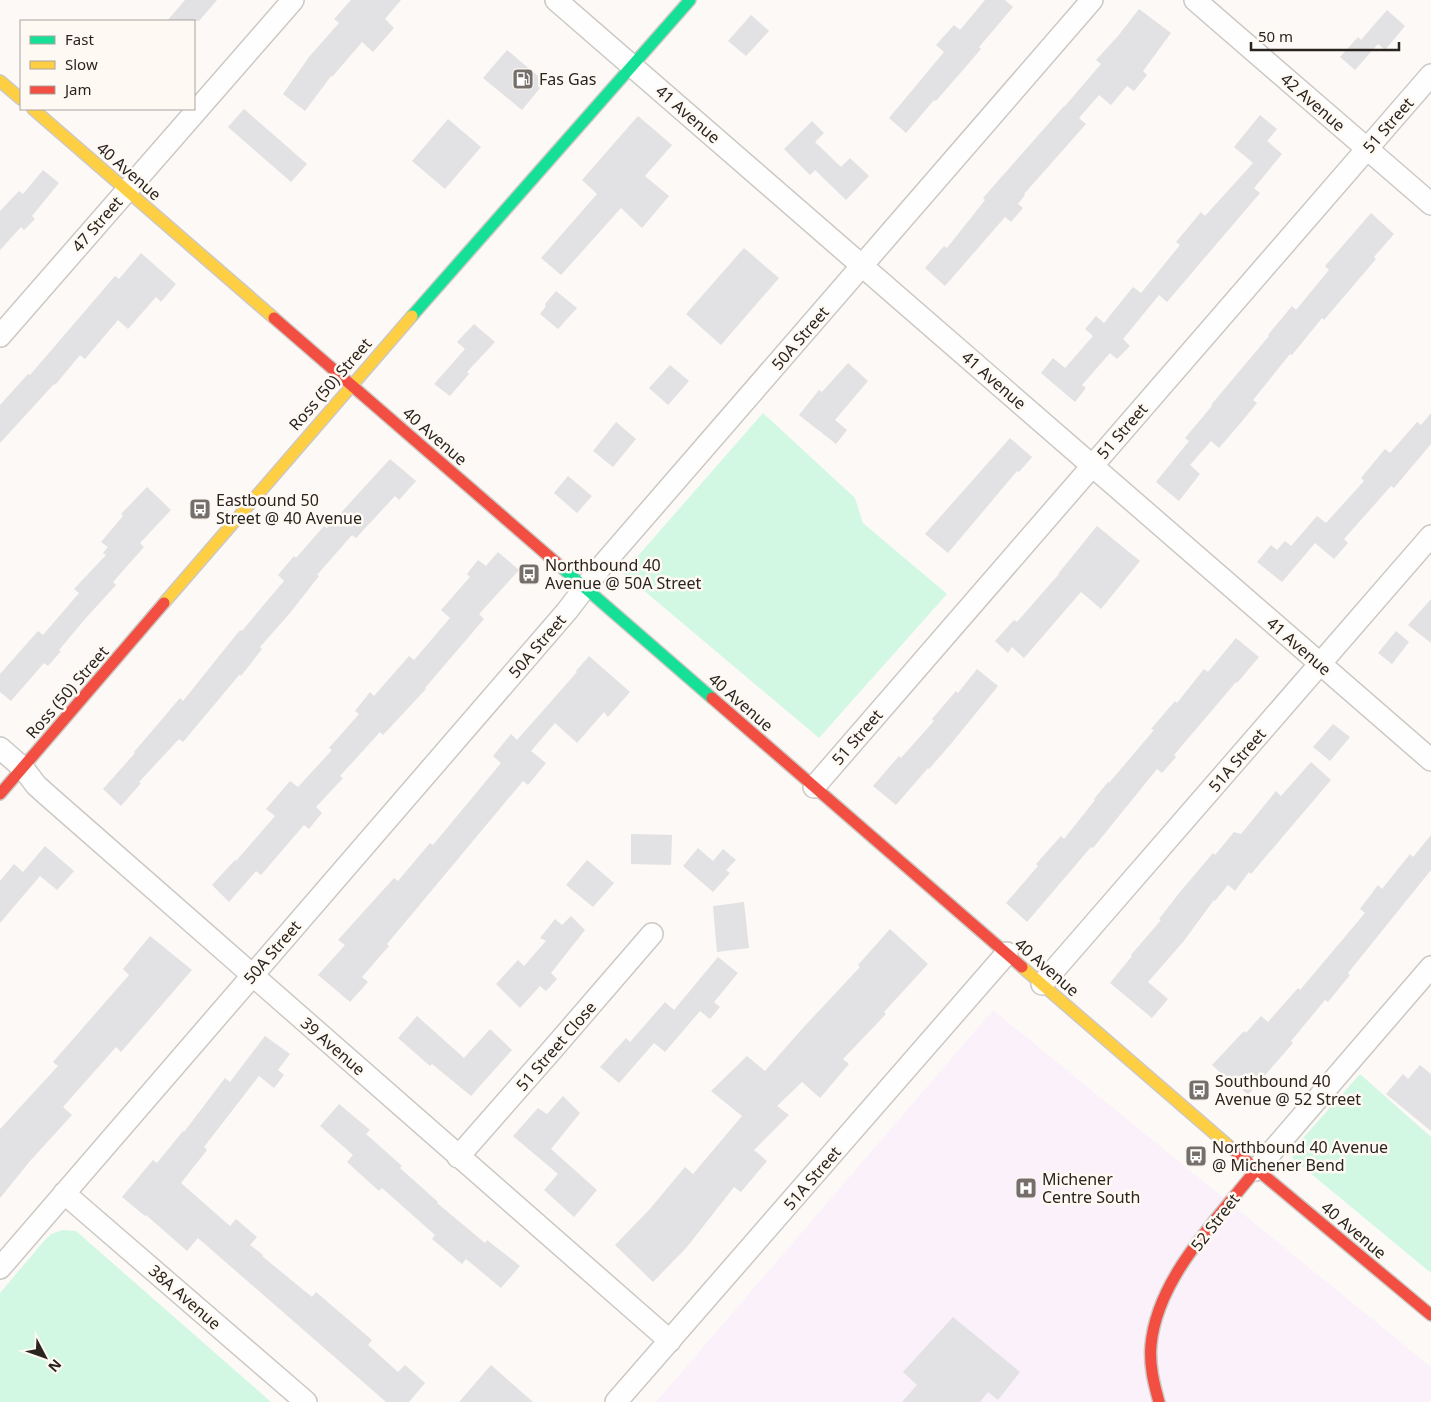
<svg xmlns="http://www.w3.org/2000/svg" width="1431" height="1402" font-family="'Noto Sans',sans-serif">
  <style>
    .medical { fill: #faf1fa }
    .green { fill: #d2f8e4 }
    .building { fill: #e2e1e3 }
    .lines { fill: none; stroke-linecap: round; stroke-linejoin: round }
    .street-casing { stroke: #ccc8c4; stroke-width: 24 }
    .fast-casing { stroke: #ccc8c4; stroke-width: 14 }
    .slow-casing { stroke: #ccc8c4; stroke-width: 14 }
    .jam-casing { stroke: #ccc8c4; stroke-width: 14 }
    .street { stroke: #fffefe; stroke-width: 21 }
    .fast { stroke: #16e098; stroke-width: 11 }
    .slow { stroke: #ffcf43; stroke-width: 11 }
    .jam { stroke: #f24e42; stroke-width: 11 }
    .labels { text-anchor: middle; stroke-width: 5; stroke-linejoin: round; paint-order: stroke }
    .poi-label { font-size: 16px; fill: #2a241f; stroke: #fff9f3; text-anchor: start }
    .street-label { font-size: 16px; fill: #2a241f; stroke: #fff9f3 }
  </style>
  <rect width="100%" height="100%" fill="#fcf9f6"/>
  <path class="medical" d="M 993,1010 L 1431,1367 L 1431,1402 L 656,1402 Z"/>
  <path class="green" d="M 763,413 L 855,498 L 863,523 L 947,594 L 819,738 L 623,573 Z
    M 1360,1074 L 1431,1137 L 1431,1273 L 1292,1158 L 1296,1146 Z
    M 62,1230 L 76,1231 L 271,1402 L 0,1402 L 0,1293 L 44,1241 L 51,1234 Z"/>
  <path class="building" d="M 185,0 L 217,0 L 199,21 L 167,21 Z
    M 351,0 L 401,0 L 385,19 L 394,28 L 373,52 L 362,42 L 332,77 L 331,76 L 305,111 L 283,94 L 309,57 L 339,23 L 334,19 Z
    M 985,0 L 1005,0 L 1013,7 L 979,47 L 981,49 L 936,101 L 934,100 L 906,133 L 889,118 L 944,52 L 936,45 L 954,25 L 960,30 Z
    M 1139,9 L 1171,33 L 1143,71 L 1147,75 L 1134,91 L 1127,86 L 1111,105 L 1099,95 L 1079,118 L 1086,124 L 1024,194 L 1025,195 L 1018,204 L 1023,208 L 1011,222 L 1005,217 L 945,286 L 925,268 L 944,246 L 947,248 L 985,200 L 983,198 L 1064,106 L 1065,106 L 1101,64 L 1096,60 L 1118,36 Z
    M 1387,10 L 1405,26 L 1385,50 L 1378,44 L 1355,70 L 1340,57 L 1358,37 L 1361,40 Z
    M 751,15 L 769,31 L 746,56 L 728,41 Z
    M 507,50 L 545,82 L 522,110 L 483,78 Z
    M 244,109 L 307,164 L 291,182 L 228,127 Z
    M 1260,115 L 1277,129 L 1267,141 L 1282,154 L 1254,188 L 1260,193 L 1167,302 L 1159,295 L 1123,339 L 1130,346 L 1117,359 L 1110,353 L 1082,385 L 1086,388 L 1075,402 L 1041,373 L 1053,358 L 1065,368 L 1093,336 L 1085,329 L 1096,316 L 1104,323 L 1133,287 L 1141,293 L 1180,245 L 1176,242 L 1201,212 L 1205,216 L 1253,163 L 1234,147 Z
    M 638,116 L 672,145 L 645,176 L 669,196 L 642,228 L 621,208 L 561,275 L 541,258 L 597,194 L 582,180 Z
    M 448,119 L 481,147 L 445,189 L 412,161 Z
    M 812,121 L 824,133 L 815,142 L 841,167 L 850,158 L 869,176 L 846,200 L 815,170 L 810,175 L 784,149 Z
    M 43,170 L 59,183 L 32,216 L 35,219 L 24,230 L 21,227 L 0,250 L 0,211 L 19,191 L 23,194 Z
    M 1371,213 L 1394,234 L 1374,257 L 1376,259 L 1324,320 L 1322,318 L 1292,355 L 1290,354 L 1253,400 L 1257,403 L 1238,426 L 1219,448 L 1211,441 L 1190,465 L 1200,474 L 1179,501 L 1156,482 L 1189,441 L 1185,438 L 1212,406 L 1211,405 L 1269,336 L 1268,335 L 1292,306 L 1296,310 L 1329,270 L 1325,266 Z
    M 744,248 L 779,278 L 721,345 L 686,314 Z
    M 141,253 L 176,284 L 161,302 L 156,297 L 128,329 L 118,320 L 85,359 L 80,355 L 55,385 L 54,384 L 0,443 L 0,405 L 28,374 L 30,375 L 115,276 L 119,279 Z
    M 556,291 L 577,308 L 558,329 L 540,314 L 546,306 L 545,304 Z
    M 474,324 L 495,342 L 467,372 L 469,374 L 450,396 L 434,384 L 465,349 L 457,342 Z
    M 848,363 L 868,381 L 835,420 L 847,430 L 836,444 L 799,415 L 819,390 L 822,392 Z
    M 670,365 L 689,381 L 668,405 L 649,388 Z
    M 1431,413 L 1431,444 L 1394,488 L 1391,486 L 1344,539 L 1348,543 L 1334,559 L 1315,543 L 1282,582 L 1257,562 L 1271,545 L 1277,550 L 1285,541 L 1291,546 L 1317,516 L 1326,523 L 1364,481 L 1361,478 L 1385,449 L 1390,453 L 1417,422 L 1421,425 Z
    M 616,422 L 636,439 L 613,467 L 593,451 Z
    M 1010,438 L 1032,457 L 1019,472 L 1017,471 L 948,553 L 925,534 Z
    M 390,459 L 416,481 L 399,500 L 395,496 L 356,538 L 352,535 L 317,575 L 319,576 L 290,613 L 260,647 L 262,649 L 241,676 L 240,674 L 183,742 L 179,739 L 139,782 L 141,783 L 121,806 L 103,789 L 135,753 L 134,752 L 180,698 L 183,701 L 240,630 L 242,631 L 272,595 L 284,581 L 278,575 L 294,556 L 296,558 L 324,526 L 327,528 Z
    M 568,476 L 592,496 L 577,513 L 554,493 Z
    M 147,487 L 171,510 L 140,543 L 144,547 L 113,582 L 116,585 L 85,619 L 59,650 L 61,651 L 48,666 L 44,663 L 11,701 L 0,692 L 0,674 L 38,631 L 43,635 L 79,593 L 74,589 L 106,555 L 103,553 L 108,547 L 101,542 L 123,516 L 121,514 Z
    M 1097,526 L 1140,561 L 1101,609 L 1081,592 L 1024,658 L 1012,647 L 1008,653 L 995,641 L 1014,620 L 1017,622 L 1059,574 L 1058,574 Z
    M 498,552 L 519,570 L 479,614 L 484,619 L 425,688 L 426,689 L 383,735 L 380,732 L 340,776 L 343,778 L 316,807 L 322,813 L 309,829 L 304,825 L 261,875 L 256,871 L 229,902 L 212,885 L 235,860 L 236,861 L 275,816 L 266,809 L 290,781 L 298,787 L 332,750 L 329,748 L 359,714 L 355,711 L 370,692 L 374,696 L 409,656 L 414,660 L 450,618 L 441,610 L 470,577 L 467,574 L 478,560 L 486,566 Z
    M 1431,599 L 1431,643 L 1408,625 Z
    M 1396,631 L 1409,642 L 1392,664 L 1378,653 Z
    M 1236,638 L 1259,657 L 1237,683 L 1236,682 L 1174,755 L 1176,757 L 1162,773 L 1157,769 L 1093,848 L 1091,847 L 1027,922 L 1006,903 L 1038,866 L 1036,864 L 1061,836 L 1064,839 L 1095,800 L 1094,799 L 1108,782 L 1109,783 L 1154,730 L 1151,729 L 1175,701 L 1177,703 L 1204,669 L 1208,672 Z
    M 589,656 L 630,692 L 608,717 L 604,712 L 577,743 L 555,723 L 531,751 L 546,763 L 528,785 L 523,781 L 387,944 L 389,946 L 362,977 L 368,982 L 350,1002 L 318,975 L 345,945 L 338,940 L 394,878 L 398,881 L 430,843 L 433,845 L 501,763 L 493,756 L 511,734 L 517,740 L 577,672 L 576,671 Z
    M 977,669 L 998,686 L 950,745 L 929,769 L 928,768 L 896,805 L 873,786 L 899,756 L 901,758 L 934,721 L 932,719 L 956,691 L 958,693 Z
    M 1333,724 L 1350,737 L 1330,761 L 1313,747 Z
    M 1311,762 L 1331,780 L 1251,874 L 1249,872 L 1235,891 L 1228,885 L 1215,901 L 1214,900 L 1183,942 L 1148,982 L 1168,999 L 1152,1018 L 1110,983 L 1132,956 L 1131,955 L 1161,920 L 1159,919 L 1180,892 L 1213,853 L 1215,855 L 1234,832 L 1241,834 L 1276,791 L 1281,796 Z
    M 631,834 L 672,835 L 671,865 L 631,864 Z
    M 1431,835 L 1431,870 L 1348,973 L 1350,975 L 1328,1002 L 1325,1000 L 1291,1041 L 1293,1043 L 1248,1095 L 1233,1081 L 1232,1083 L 1212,1065 L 1244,1031 L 1246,1033 L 1261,1016 L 1268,1022 L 1298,988 L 1300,990 L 1365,913 L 1360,909 L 1378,885 L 1382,889 L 1410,854 L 1413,857 Z
    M 45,846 L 74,871 L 57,890 L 40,876 L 0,923 L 0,881 L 14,864 L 23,872 Z
    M 698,848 L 713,861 L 723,849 L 736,860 L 726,870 L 730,873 L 713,892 L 683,866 Z
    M 587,860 L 614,883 L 593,907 L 566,885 Z
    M 744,902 L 749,948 L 717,952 L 713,906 Z
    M 571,916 L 585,930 L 551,973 L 557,979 L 546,991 L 540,986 L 520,1008 L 496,984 L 518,960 L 524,966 L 546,941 L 540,938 L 555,919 L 562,925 Z
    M 890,929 L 928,964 L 884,1012 L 886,1014 L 843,1059 L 849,1064 L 820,1098 L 802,1082 L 777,1106 L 789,1115 L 754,1150 L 767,1161 L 741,1192 L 734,1187 L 687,1247 L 653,1282 L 615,1245 L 649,1210 L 685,1167 L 693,1174 L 742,1116 L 711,1091 L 747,1056 L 765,1071 L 802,1029 L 860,967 L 858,965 Z
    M 150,936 L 192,970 L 121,1052 L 116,1047 L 63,1107 L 72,1115 L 30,1161 L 0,1198 L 0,1129 L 58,1066 L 53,1062 L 129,975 L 123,969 Z
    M 718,957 L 738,973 L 714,1002 L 720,1007 L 710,1019 L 700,1011 L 665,1052 L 654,1043 L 619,1083 L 600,1067 L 626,1038 L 630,1042 L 665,1002 L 674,1010 Z
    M 417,1016 L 464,1058 L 490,1029 L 512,1050 L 471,1096 L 432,1064 L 430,1066 L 398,1038 Z
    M 265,1036 L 290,1054 L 278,1070 L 284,1075 L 274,1088 L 259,1076 L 204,1147 L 207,1150 L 181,1183 L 230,1226 L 236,1219 L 257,1237 L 250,1245 L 263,1255 L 262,1256 L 312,1297 L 316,1292 L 372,1340 L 368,1345 L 398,1372 L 405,1365 L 425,1383 L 409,1402 L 386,1402 L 198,1238 L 187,1251 L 146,1215 L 145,1216 L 122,1197 L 153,1160 L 157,1163 L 183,1131 L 184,1132 L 225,1078 L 230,1082 Z
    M 1420,1065 L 1431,1074 L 1431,1131 L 1386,1094 L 1403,1074 L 1408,1079 Z
    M 563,1096 L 580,1113 L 551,1149 L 597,1190 L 574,1217 L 544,1190 L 558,1174 L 513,1136 L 538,1108 L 547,1114 Z
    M 339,1104 L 370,1130 L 366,1134 L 402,1166 L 400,1168 L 438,1202 L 437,1203 L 485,1243 L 487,1240 L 520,1266 L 501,1288 L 466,1259 L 462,1264 L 432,1239 L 435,1235 L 382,1188 L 379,1191 L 347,1162 L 353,1155 L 320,1126 Z
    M 953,1317 L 1020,1372 L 998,1400 L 988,1392 L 980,1402 L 902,1402 L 917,1385 L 903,1372 Z
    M 491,1365 L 533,1402 L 459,1402 Z"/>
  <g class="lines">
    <g class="street-casing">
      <path id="street" d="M 556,0 L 1431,760
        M 1195,0 L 1431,204
        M 0,336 L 293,0
        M 0,748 L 23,768 L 36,785 L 47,795 L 670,1341
        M 814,787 L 1431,75
        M 1042,984 L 1431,536
        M 458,1157 L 551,1051 L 652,934
        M 1256,1170 L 1431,967
        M 64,1193 L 306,1402
        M 0,1268 L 567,611 L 600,568 L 1092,0
        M 616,1402 L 1007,953"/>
    </g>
    <g class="fast-casing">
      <path id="fast" d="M 412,316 L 690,0
        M 560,566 L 712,698"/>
    </g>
    <g class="slow-casing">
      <path id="slow" d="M 0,81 L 21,99
        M 33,109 L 274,318
        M 164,603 L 412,316
        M 1022,967 L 1230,1147"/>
    </g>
    <g class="jam-casing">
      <path id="jam" d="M 274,318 L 560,566
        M 712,698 L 1022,967
        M 0,794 L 164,603
        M 1230,1147 L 1431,1315
        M 1159,1402 C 1154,1384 1149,1365 1151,1345 C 1157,1279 1216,1220 1256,1170"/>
    </g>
    <use href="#street" class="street"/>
    <use href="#fast" class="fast"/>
    <use href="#slow" class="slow"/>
    <use href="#jam" class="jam"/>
  </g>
  <defs>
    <g id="fuel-square" transform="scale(1.125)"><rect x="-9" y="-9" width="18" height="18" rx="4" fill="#746f6a" stroke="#fff9f3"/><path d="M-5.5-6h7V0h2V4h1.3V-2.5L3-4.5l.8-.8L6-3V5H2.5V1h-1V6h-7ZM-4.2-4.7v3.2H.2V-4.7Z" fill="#fff"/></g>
    <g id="bus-square" transform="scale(1.125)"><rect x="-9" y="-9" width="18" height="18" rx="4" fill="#746f6a" stroke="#fff9f3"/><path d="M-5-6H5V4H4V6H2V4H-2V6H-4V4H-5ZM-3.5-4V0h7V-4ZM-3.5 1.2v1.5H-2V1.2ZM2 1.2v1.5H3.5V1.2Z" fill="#fff"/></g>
    <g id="hospital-square" transform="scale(1.125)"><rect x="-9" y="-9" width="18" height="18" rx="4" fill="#746f6a" stroke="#fff9f3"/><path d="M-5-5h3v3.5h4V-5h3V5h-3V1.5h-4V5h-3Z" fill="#fff"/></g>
  </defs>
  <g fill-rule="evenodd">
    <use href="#fuel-square" x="523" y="79"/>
    <use href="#bus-square" x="200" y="509"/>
    <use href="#bus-square" x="529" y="574"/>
    <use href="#bus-square" x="1199" y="1090"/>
    <use href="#bus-square" x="1196" y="1156"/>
    <use href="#hospital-square" x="1026" y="1188"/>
  </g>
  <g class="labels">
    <g class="poi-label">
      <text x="539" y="85">Fas Gas</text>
      <text x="216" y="506">Eastbound 50<tspan x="216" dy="18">Street @ 40 Avenue</tspan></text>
      <text x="545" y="571">Northbound 40<tspan x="545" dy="18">Avenue @ 50A Street</tspan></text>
      <text x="1215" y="1087">Southbound 40<tspan x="1215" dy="18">Avenue @ 52 Street</tspan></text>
      <text x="1212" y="1153">Northbound 40 Avenue<tspan x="1212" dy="18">@ Michener Bend</tspan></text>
      <text x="1042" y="1185">Michener<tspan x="1042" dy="18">Centre South</tspan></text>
    </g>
    <g class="street-label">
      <text transform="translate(1313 102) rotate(41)" y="6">42 Avenue</text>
      <text transform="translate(688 114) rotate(41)" y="6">41 Avenue</text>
      <text transform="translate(1388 125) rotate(-49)" y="6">51 Street</text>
      <text transform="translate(129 171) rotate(41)" y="6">40 Avenue</text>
      <text transform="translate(97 224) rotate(-49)" y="6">47 Street</text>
      <text transform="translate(800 338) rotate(-49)" y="6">50A Street</text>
      <text transform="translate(994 380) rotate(41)" y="6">41 Avenue</text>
      <text transform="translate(330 384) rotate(-49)" y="6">Ross (50) Street</text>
      <text transform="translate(1122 431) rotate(-49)" y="6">51 Street</text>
      <text transform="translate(435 436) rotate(41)" y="6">40 Avenue</text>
      <text transform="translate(537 646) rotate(-49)" y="6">50A Street</text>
      <text transform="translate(1299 646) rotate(41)" y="6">41 Avenue</text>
      <text transform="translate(67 692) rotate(-49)" y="6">Ross (50) Street</text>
      <text transform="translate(741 702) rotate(41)" y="6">40 Avenue</text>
      <text transform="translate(857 737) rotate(-49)" y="6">51 Street</text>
      <text transform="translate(1237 760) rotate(-49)" y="6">51A Street</text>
      <text transform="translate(272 952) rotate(-49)" y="6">50A Street</text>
      <text transform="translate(1047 967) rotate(41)" y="6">40 Avenue</text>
      <text transform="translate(333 1046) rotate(41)" y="6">39 Avenue</text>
      <text transform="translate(556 1046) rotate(-49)" y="6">51 Street Close</text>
      <text transform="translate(812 1178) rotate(-49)" y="6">51A Street</text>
      <text transform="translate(1215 1222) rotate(-52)" y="6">52 Street</text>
      <text transform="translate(1354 1230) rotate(40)" y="6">40 Avenue</text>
      <text transform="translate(185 1297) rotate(41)" y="6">38A Avenue</text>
    </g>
  </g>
  <rect x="20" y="20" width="175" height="90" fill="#fff9f3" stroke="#aaa49e"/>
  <rect x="30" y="36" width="25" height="8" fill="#16e098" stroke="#aaa49e"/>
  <text x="65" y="45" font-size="15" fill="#2a241f">Fast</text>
  <rect x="30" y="61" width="25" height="8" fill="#ffcf43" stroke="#aaa49e"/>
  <text x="65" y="70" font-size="15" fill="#2a241f">Slow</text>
  <rect x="30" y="86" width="25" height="8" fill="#f24e42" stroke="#aaa49e"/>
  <text x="65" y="95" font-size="15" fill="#2a241f">Jam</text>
  <g transform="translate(45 1357) rotate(131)" stroke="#fff9f3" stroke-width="4" paint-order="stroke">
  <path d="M0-4L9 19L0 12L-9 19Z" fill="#2a241f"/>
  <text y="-8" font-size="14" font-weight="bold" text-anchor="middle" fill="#2a241f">N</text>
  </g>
  <path d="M1251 42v8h148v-8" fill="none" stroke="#2a241f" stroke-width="2.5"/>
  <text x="1258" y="42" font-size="15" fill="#2a241f" stroke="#fff9f3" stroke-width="4" paint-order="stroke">50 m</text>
</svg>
